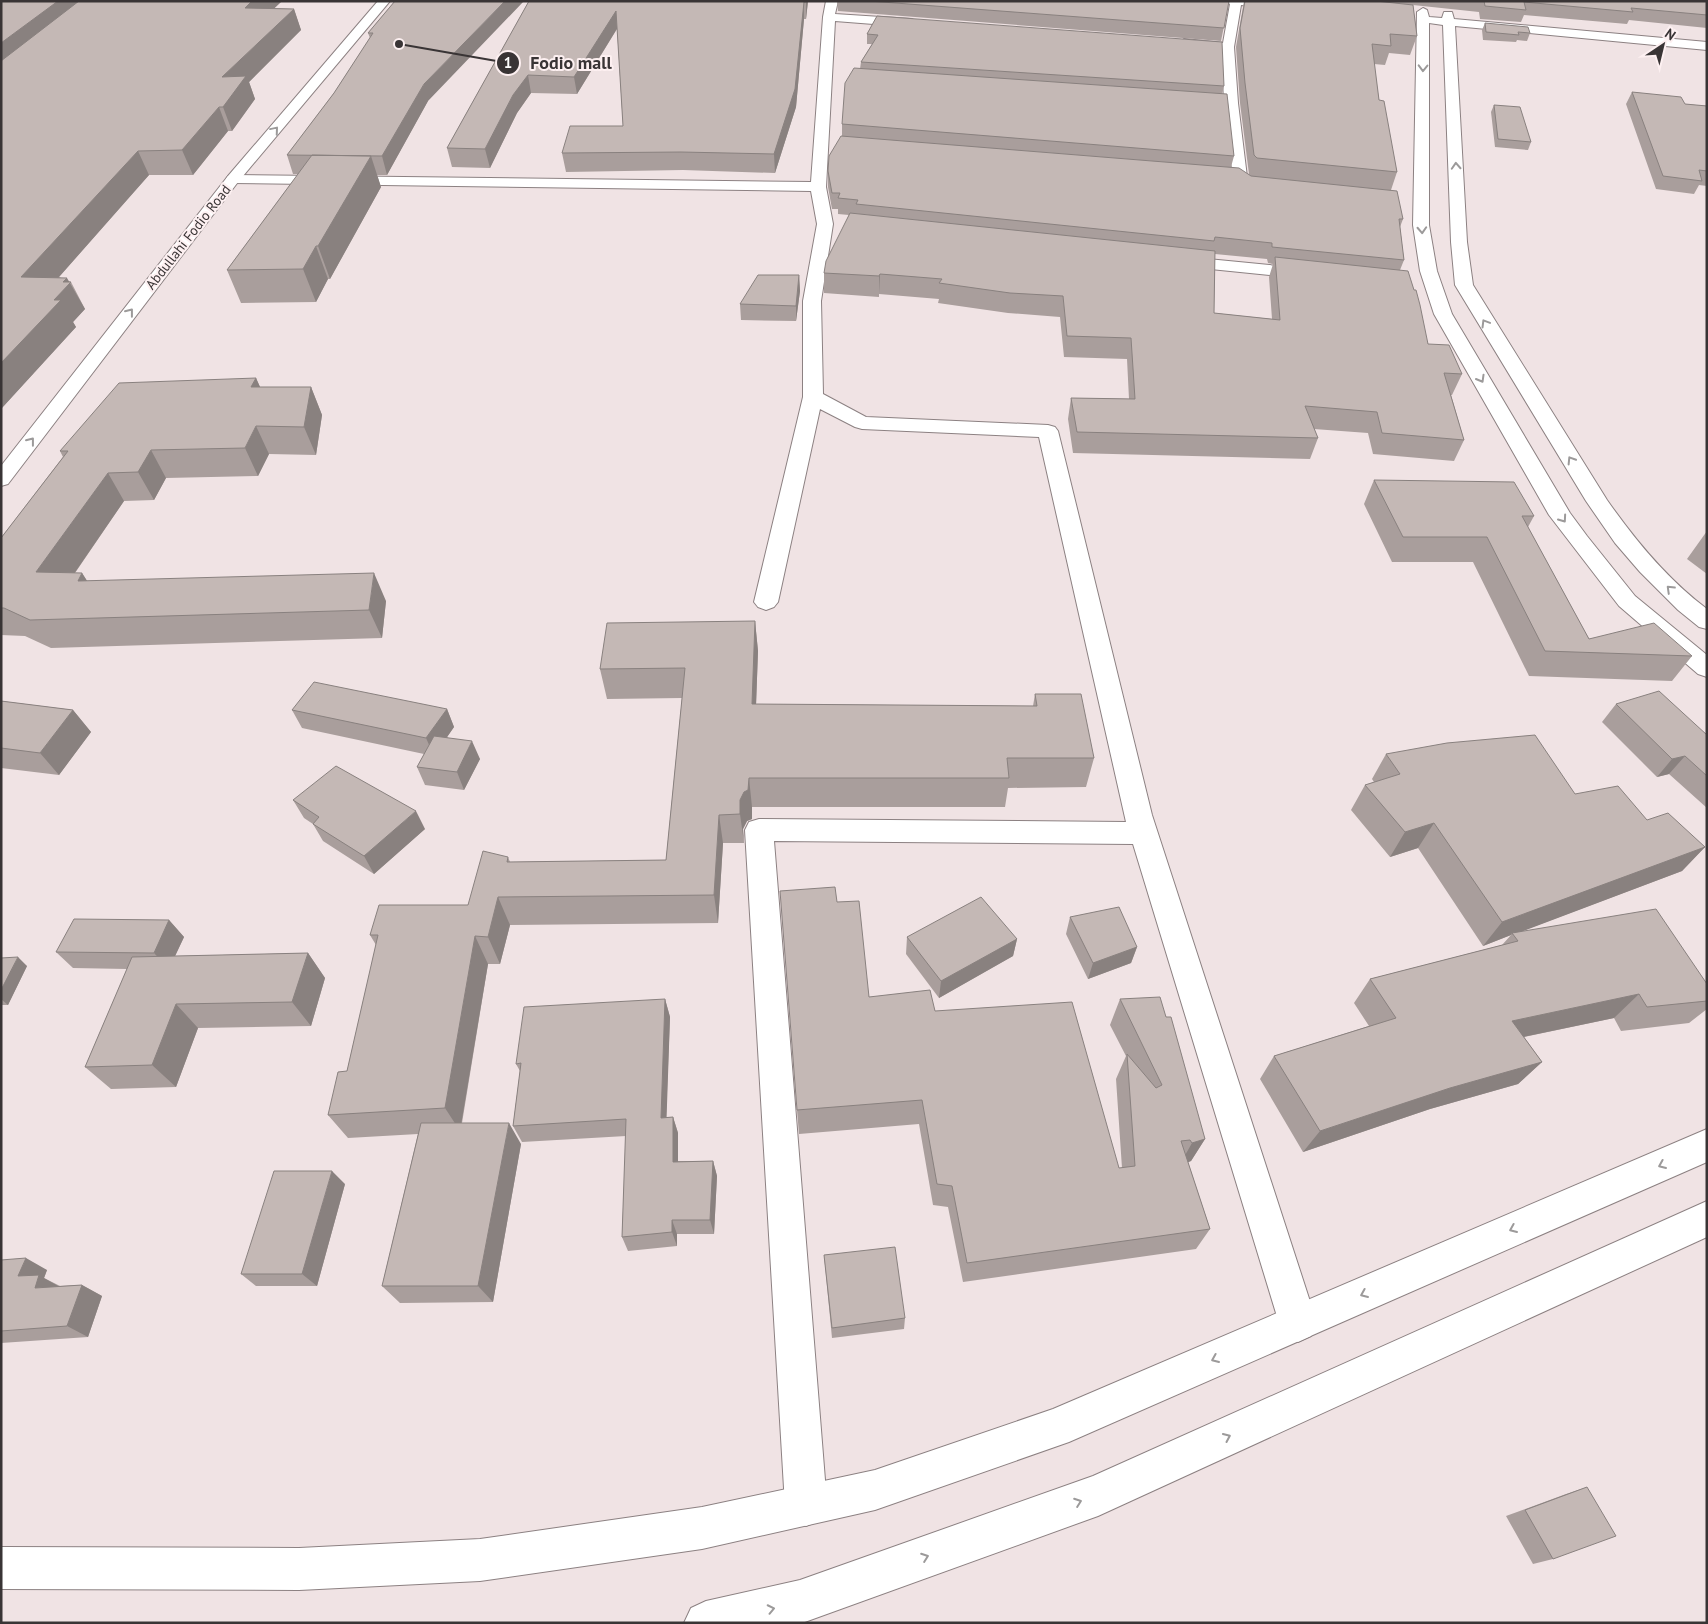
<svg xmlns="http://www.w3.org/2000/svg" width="1708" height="1624" font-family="'PT Sans',sans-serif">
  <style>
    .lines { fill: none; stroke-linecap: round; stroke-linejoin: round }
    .street-casing { stroke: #8c8182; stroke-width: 2 }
    .secondary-casing { stroke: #8c8182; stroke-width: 2 }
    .street { fill: #fff; fill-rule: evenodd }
    .secondary { fill: #fff; fill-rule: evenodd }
    .wall { fill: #a99e9c; fill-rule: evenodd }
    .shaded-wall { fill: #89817f }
    .building { fill: #c4b8b5; stroke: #89817f }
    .oneway { stroke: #9c9a9a }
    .labels { text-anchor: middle; stroke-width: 4; stroke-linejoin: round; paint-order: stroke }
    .far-street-label { font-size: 14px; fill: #393435; stroke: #fdf0f1 }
    .leader { fill: none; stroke: #393435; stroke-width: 2 }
    .callout-dot { fill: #393435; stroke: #fdf0f1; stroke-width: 2 }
    .mark-label { font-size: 15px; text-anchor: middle; font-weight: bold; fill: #fff }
    .callout-label { font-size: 18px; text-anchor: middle; font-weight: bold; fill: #393435; stroke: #fdf0f1; stroke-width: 4; stroke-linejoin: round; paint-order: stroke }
  </style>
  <rect width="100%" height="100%" fill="#f0e3e4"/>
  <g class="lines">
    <g class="street-casing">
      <path id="street" d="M 826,1 L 838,1 L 835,14 L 912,19 L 918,23 L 912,27 L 835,21 L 826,187 L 833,224 L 821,301 L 823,394 L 866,417 L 1048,425 L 1055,427 L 1058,431 L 1152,815 L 1317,1323 L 1311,1336 L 1298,1342 L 1285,1336 L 1279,1323 L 1133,844 L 774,841 L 827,1505 L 821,1520 L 806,1526 L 791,1520 L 785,1505 L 745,830 L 749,822 L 759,819 L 1126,822 L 1039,437 L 862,429 L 855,427 L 820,409 L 778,602 L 774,607 L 766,610 L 758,607 L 754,602 L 803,397 L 803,301 L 817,224 L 811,191 L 233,183 L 228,182 L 226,179 L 228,176 L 233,175 L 811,182 L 823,17 Z
        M 1226,1 L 1268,1 L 1284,4 L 1286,6 L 1280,9 L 1241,5 L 1234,47 L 1238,103 L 1247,177 L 1251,181 L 1270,184 L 1273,187 L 1270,190 L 1265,192 L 1242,188 L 1233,178 L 1224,103 L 1222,50 L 1184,47 L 1178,43 L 1184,39 L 1223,43 L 1230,4 Z
        M 1423,8 L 1427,10 L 1429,17 L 1442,18 L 1444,12 L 1452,12 L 1454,19 L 1707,42 L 1707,50 L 1455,26 L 1467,242 L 1473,285 L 1607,500 C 1635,540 1667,579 1707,609 L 1707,629 L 1699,627 L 1678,610 L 1640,572 L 1615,543 L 1586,501 L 1455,285 L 1451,242 L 1443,25 L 1429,23 L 1429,225 L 1437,271 L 1452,314 L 1570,513 L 1587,536 L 1635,596 L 1707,655 L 1707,677 L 1698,674 L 1619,606 L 1549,515 L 1434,314 L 1420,271 L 1413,225 L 1417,12 Z
        M 1177,256 L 1309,269 L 1315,270 L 1317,274 L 1315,278 L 1309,279 L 1171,265 L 1169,261 L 1171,257 Z"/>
    </g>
    <g class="secondary-casing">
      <path id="secondary" d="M 378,1 L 390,1 L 238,182 L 8,484 L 1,486 L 1,466 L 228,176 Z
        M 1707,1129 L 1707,1162 L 1069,1442 L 875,1510 L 702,1549 L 480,1581 L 299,1590 L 1,1589 L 1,1547 L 299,1548 L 480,1539 L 702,1507 L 875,1470 L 1053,1409 Z
        M 1707,1201 L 1707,1237 L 1098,1516 L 802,1623 L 684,1623 L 691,1608 L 706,1601 L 800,1580 L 1093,1476 Z"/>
    </g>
    <use href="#street" class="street"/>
    <use href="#secondary" class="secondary"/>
  </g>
  <path class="wall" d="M 1,1 L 282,1 L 274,8 L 294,9 L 301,30 L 249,82 L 255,99 L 232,131 L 228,131 L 193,175 L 149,175 L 59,277 L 71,282 L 85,309 L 73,322 L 76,327 L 1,409 Z
    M 395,1 L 428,101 L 387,175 L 377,175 L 381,187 L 330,279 L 328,279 L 316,302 L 241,303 L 227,270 L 298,174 L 293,174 L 287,155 L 334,93 L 370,38 L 368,33 Z
    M 529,1 L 808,1 L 806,19 L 804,19 L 796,107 L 775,173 L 683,170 L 566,172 L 562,153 L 623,126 L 617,29 L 577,94 L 531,93 L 517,113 L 490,168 L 452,167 L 447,148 Z
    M 837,1 L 1229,1 L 1221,41 L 838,11 Z
    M 1244,1 L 1707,1 L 1707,28 L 1629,20 L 1627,24 L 1524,15 L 1521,22 L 1480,19 L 1479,12 L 1413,5 L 1417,36 L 1410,55 L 1389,53 L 1385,65 L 1374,64 L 1379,100 L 1397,172 L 1391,190 L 1403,219 L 1400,227 L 1404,260 L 1400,270 L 1428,344 L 1462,374 L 1452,395 L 1451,395 L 1464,440 L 1454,461 L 1373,454 L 1368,433 L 1314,429 L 1318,438 L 1310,459 L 1073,453 L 1068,419 L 1071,398 L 1129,399 L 1127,359 L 1064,357 L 1060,317 L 1008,313 L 938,303 L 939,299 L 879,294 L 879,297 L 824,293 L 824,273 L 849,215 L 838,214 L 838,209 L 832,209 L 828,187 L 828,171 L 842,136 L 842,124 L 860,69 L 861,62 L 872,44 L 867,44 L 867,34 L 877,16 L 1224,86 L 1222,94 L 1234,156 L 1231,167 L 1249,174 L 1240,103 L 1236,47 ZM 1215,254 L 1267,259 L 1268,263 L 1273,264 L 1269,277 L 1272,319 L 1214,313 Z
    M 1485,23 L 1530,33 L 1527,41 L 1517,40 L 1516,42 L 1483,40 L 1482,30 Z
    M 1632,92 L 1685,104 L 1707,106 L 1707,186 L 1699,185 L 1694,194 L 1656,189 L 1626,104 Z
    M 1494,105 L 1531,142 L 1528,150 L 1495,147 L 1491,112 Z
    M 799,275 L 800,291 L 796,321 L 741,320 L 740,304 Z
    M 256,378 L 260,387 L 311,387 L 322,415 L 316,455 L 269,454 L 258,476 L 166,478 L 154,500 L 124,501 L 75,573 L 82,573 L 87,581 L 386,601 L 382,638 L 51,648 L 25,636 L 1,635 L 1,538 L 63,457 L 60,451 Z
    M 1374,480 L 1534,516 L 1528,527 L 1589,639 L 1692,656 L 1672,681 L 1529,676 L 1473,562 L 1392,562 L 1364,504 Z
    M 1707,531 L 1707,574 L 1687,559 Z
    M 755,621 L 758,651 L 756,704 L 1033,706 L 1035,694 L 1094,758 L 1086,787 L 1008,788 L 1005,807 L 752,807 L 752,819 L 747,821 L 743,829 L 744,843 L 723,843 L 718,923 L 510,925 L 500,964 L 488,964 L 462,1123 L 521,1144 L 493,1302 L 400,1303 L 382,1286 L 418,1134 L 348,1138 L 328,1115 L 347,1071 L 376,945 L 370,935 L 468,905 L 508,857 L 510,862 L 666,860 L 682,698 L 607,699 L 600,669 Z
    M 1,701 L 73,710 L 91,732 L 59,775 L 1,768 Z
    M 1616,704 L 1707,735 L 1707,808 L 1669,774 L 1657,777 L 1602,722 Z
    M 447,709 L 454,727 L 447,737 L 480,759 L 464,790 L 425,785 L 417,767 L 424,754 L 302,728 L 292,710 Z
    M 1386,754 L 1575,794 L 1647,820 L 1705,847 L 1682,871 L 1519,932 L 1707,984 L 1707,1009 L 1689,1023 L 1621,1031 L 1614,1018 L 1524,1037 L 1542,1062 L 1518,1084 L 1430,1109 L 1303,1152 L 1260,1079 L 1274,1056 L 1369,1026 L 1354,1003 L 1370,979 L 1502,945 L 1511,935 L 1483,946 L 1418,848 L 1390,857 L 1351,810 L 1365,785 L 1374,782 L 1372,779 Z
    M 293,800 L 425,829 L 374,874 L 323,841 L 313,824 L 304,818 Z
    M 837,902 L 869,997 L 935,1011 L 1119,1168 L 1122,1168 L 1116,1079 L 1126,1056 L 1110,1025 L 1120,999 L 1205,1139 L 1191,1161 L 1188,1162 L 1210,1229 L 1196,1249 L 963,1282 L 948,1207 L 933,1205 L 919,1124 L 799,1134 L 797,1110 Z
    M 1070,917 L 1137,947 L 1131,963 L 1088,979 L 1066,934 Z
    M 169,920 L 184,937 L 175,956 L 308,953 L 325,978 L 311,1026 L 198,1028 L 176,1087 L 111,1089 L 85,1067 L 127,969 L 73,968 L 56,952 Z
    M 907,937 L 1017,939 L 1013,956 L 939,998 L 906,954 Z
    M 1,958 L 27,966 L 8,1005 L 1,1005 Z
    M 665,999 L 670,1017 L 666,1117 L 673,1117 L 678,1133 L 678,1161 L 713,1161 L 717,1176 L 714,1234 L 677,1234 L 677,1246 L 628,1251 L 622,1237 L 626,1136 L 522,1142 L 513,1126 L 520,1071 L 516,1064 Z
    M 345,1184 L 317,1286 L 256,1286 L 241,1274 Z
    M 824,1255 L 905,1318 L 904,1329 L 832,1338 Z
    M 1,1260 L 47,1270 L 44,1278 L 60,1286 L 82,1285 L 102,1296 L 88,1337 L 1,1343 Z
    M 1587,1487 L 1553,1559 L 1533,1564 L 1506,1516 L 1566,1494 Z"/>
  <path class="shaded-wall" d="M 58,1 L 96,1 L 1,74 L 1,43 Z
    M 252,1 L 282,1 L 253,29 L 245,8 Z
    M 505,1 L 524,1 L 428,101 L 387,175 L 382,156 L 424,84 Z
    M 806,1 L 808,1 L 806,19 Z
    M 804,2 L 804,19 L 796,107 L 775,173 L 774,154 Z
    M 294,9 L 301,30 L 249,82 L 255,99 L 232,131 L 223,107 L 222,77 Z
    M 616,11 L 618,27 L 577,94 L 574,77 Z
    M 528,75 L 531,93 L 517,113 L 490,168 L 485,149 L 513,95 Z
    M 219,107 L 228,131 L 193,175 L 182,150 Z
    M 138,151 L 149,175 L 36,303 L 21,277 Z
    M 371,156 L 381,187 L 330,279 L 318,246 Z
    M 316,246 L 328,279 L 316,302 L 303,269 Z
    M 880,274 L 879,294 L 879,297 L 879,276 Z
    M 799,275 L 800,291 L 796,321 L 796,306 Z
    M 67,278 L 85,309 L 73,322 L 76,327 L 1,409 L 1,363 L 54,300 L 63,282 Z
    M 256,378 L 268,405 L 251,387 Z
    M 311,387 L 322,415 L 316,455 L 304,427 Z
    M 256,426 L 269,454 L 258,476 L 245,448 Z
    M 151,450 L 166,478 L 154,500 L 138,472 Z
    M 108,473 L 124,501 L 56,600 L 36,572 Z
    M 82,573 L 100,601 L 78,581 Z
    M 374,573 L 386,601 L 382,638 L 369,610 Z
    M 755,621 L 758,651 L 755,734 L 752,704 Z
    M 447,709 L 454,727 L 434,756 L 426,738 Z
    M 73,710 L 91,732 L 59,775 L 40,753 Z
    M 472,741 L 480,759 L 464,790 L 457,772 Z
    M 1685,756 L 1669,774 L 1657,777 L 1672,759 Z
    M 749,778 L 752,807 L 752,819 L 747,821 L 743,829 L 744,843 L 740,814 L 740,800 Z
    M 416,811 L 425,829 L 374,874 L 364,856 Z
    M 719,815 L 723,843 L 718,923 L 714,895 Z
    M 1434,823 L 1418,848 L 1390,857 L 1405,832 Z
    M 1705,847 L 1682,871 L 1513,935 L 1512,933 L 1511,935 L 1483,946 L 1502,922 Z
    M 498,897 L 510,925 L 500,964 L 488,937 Z
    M 169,920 L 184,937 L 169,969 L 154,953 Z
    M 475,936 L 488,964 L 460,1131 L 445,1108 Z
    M 1017,939 L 1013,956 L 939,998 L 941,981 Z
    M 1137,947 L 1131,963 L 1088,979 L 1093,963 Z
    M 308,953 L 325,978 L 311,1026 L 292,1002 Z
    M 18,957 L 27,966 L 8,1005 L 1,999 L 1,990 Z
    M 1639,994 L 1614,1018 L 1490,1044 L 1512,1021 Z
    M 665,999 L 670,1017 L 666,1134 L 661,1118 Z
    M 176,1004 L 198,1028 L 176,1087 L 152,1065 Z
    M 1542,1062 L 1518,1084 L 1430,1109 L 1303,1152 L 1320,1131 L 1450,1088 Z
    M 673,1117 L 678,1133 L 678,1177 L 673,1162 Z
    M 509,1123 L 521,1144 L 493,1302 L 478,1286 Z
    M 1205,1139 L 1191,1161 L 1179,1166 L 1192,1143 Z
    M 713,1161 L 717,1176 L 714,1234 L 710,1220 Z
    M 332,1171 L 345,1184 L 317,1286 L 302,1274 Z
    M 672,1220 L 677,1234 L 677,1246 L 672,1232 Z
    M 26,1258 L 47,1270 L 44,1278 L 60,1287 L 35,1288 L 18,1276 Z
    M 82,1285 L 102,1296 L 88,1337 L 67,1326 Z"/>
  <path class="building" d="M 1,1 L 58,1 L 1,43 Z
    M 79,1 L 252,1 L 245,8 L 294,9 L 222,77 L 246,76 L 223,107 L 219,107 L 182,150 L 138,151 L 21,277 L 67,278 L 63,282 L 71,282 L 54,300 L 61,300 L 1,363 L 1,61 Z
    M 395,1 L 505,1 L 424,84 L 382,156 L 287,155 L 334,93 L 373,33 L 368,33 Z
    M 529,1 L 806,1 L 806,2 L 804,2 L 795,89 L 774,154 L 681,152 L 562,153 L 570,126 L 623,126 L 616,11 L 574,77 L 528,75 L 513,95 L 485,149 L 447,148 Z
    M 869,1 L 1229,1 L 1224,28 Z
    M 1245,1 L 1376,1 L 1413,5 L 1417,36 L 1390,34 L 1391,46 L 1372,44 L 1379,100 L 1384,101 L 1397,172 L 1257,158 L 1254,155 L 1245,83 L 1240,28 Z
    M 1484,1 L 1707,1 L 1707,15 L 1631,8 L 1633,12 L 1524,2 L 1526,10 L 1485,6 Z
    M 877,16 L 1222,42 L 1224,86 L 861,62 L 878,35 L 867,34 Z
    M 1485,23 L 1528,27 L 1530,33 L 1518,32 L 1519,35 L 1486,32 Z
    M 854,68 L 1227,94 L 1234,156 L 842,124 L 845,83 Z
    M 1632,92 L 1681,97 L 1685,104 L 1707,106 L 1707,171 L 1699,170 L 1702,181 L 1663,176 Z
    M 1494,105 L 1520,107 L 1531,142 L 1498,139 Z
    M 841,136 L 1239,168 L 1251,176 L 1397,191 L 1403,219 L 1399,219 L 1404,260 L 1272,247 L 1272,243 L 1215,237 L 1214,241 L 856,204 L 858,200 L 838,198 L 840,193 L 832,193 L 828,171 L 829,156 Z
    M 312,155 L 371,156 L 318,246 L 316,246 L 303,269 L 227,270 Z
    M 850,213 L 1215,251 L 1214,313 L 1280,320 L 1275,257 L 1408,271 L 1414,290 L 1416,290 L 1420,305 L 1428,344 L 1449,345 L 1462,374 L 1444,373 L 1464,440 L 1382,433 L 1377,412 L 1305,406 L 1318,438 L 1077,432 L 1071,398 L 1135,399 L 1131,338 L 1067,336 L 1063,296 L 1010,293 L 939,283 L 942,279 L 880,274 L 879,276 L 824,273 L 826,261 Z
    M 758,275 L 799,275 L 796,306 L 740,304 Z
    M 256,378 L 251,387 L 311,387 L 304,427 L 256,426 L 245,448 L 151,450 L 138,472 L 108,473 L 36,572 L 82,573 L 78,581 L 374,573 L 369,610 L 30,620 L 4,608 L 1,608 L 1,538 L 68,451 L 60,451 L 119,383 Z
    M 1374,480 L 1514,482 L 1534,516 L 1522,516 L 1589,639 L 1654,623 L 1692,656 L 1545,651 L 1487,537 L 1403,537 Z
    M 755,621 L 752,704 L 1037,706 L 1035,694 L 1081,694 L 1094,758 L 1007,758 L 1009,778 L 749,778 L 748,790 L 744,792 L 740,800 L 740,814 L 719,815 L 714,895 L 498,897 L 488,937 L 475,936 L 445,1108 L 328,1115 L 338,1072 L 347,1071 L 378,935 L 370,935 L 379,905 L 468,905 L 483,851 L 508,857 L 507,862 L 666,860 L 685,668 L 600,669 L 607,623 Z
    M 314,682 L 447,709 L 426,738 L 292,710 Z
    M 1659,691 L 1707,735 L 1707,776 L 1685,756 L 1672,759 L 1616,704 Z
    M 1,701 L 73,710 L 40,753 L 1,748 Z
    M 1535,735 L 1575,794 L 1618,786 L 1647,820 L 1668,813 L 1705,847 L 1502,922 L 1434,823 L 1405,832 L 1365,785 L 1400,774 L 1386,754 L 1447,743 Z
    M 434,736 L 472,741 L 457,772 L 417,767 Z
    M 336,766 L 416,811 L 364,856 L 313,824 L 319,817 L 293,800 Z
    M 835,887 L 837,902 L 859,901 L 869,997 L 930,990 L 935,1011 L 1072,1002 L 1119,1168 L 1135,1166 L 1127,1054 L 1156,1088 L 1162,1085 L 1120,999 L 1160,997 L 1166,1017 L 1171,1017 L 1205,1139 L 1192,1143 L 1190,1140 L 1181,1141 L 1210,1229 L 967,1263 L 952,1186 L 937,1184 L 922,1100 L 797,1110 L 780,891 Z
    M 981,897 L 1017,939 L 941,981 L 907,937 Z
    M 1119,907 L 1137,947 L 1093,963 L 1070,917 Z
    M 1656,909 L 1707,984 L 1707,1001 L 1647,1007 L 1639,994 L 1512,1021 L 1542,1062 L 1450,1088 L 1320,1131 L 1274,1056 L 1396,1018 L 1370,979 L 1518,941 L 1512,933 Z
    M 74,919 L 169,920 L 154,953 L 56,952 Z
    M 308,953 L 292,1002 L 176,1004 L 152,1065 L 85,1067 L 132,957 Z
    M 18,957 L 1,990 L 1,958 Z
    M 665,999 L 661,1118 L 673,1117 L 673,1162 L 713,1161 L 710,1220 L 672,1220 L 672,1232 L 622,1237 L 626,1119 L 513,1126 L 521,1063 L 516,1064 L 524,1007 Z
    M 421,1123 L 509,1123 L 478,1286 L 382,1286 Z
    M 274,1171 L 332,1171 L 302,1274 L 241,1274 Z
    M 895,1247 L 905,1318 L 832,1328 L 824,1255 Z
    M 26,1258 L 18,1276 L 39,1275 L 35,1288 L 82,1285 L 67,1326 L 1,1331 L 1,1260 Z
    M 1587,1487 L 1616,1536 L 1553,1559 L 1525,1510 Z"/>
  <defs><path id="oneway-chevron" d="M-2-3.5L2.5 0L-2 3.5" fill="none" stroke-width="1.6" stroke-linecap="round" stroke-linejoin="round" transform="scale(1.25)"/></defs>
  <g class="oneway">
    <use href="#oneway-chevron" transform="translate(1423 68) rotate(91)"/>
    <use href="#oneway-chevron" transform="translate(275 130) rotate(-50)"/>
    <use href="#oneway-chevron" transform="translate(1456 166) rotate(-93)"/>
    <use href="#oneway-chevron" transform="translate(1422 230) rotate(87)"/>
    <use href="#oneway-chevron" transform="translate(130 312) rotate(-52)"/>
    <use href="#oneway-chevron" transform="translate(1485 323) rotate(-121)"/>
    <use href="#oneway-chevron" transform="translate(1481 379) rotate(60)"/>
    <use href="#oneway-chevron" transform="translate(31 441) rotate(-52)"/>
    <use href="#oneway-chevron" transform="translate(1571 460) rotate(-122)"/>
    <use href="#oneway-chevron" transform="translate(1563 519) rotate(55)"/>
    <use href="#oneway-chevron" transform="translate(1670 589) rotate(-136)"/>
    <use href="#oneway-chevron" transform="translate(1662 1165) rotate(157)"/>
    <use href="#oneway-chevron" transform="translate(1513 1229) rotate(157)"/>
    <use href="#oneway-chevron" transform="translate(1364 1294) rotate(157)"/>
    <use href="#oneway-chevron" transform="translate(1215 1359) rotate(157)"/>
    <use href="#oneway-chevron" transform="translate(1227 1437) rotate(-24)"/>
    <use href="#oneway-chevron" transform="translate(1078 1502) rotate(-20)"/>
    <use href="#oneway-chevron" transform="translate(925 1557) rotate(-20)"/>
    <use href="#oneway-chevron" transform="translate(771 1609) rotate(-12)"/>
  </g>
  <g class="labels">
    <g class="far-street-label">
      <text transform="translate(188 237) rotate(-52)" y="5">Abdullahi Fodio Road</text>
    </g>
  </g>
  <path class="leader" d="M399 44L508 63"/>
  <g class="callout-dot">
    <circle cx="399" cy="44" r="5"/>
    <circle cx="508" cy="63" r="12"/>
  </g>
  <g class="mark-label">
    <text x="508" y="68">1</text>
  </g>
  <g class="callout-label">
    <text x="571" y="69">Fodio mall</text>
  </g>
  <rect width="1708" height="1624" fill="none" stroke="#393435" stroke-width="5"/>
  <g transform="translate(1663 45) rotate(35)" stroke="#fdf0f1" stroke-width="4" paint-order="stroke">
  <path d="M0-4L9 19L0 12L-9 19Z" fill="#393435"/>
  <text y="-8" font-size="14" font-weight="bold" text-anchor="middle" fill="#393435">N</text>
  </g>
</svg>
